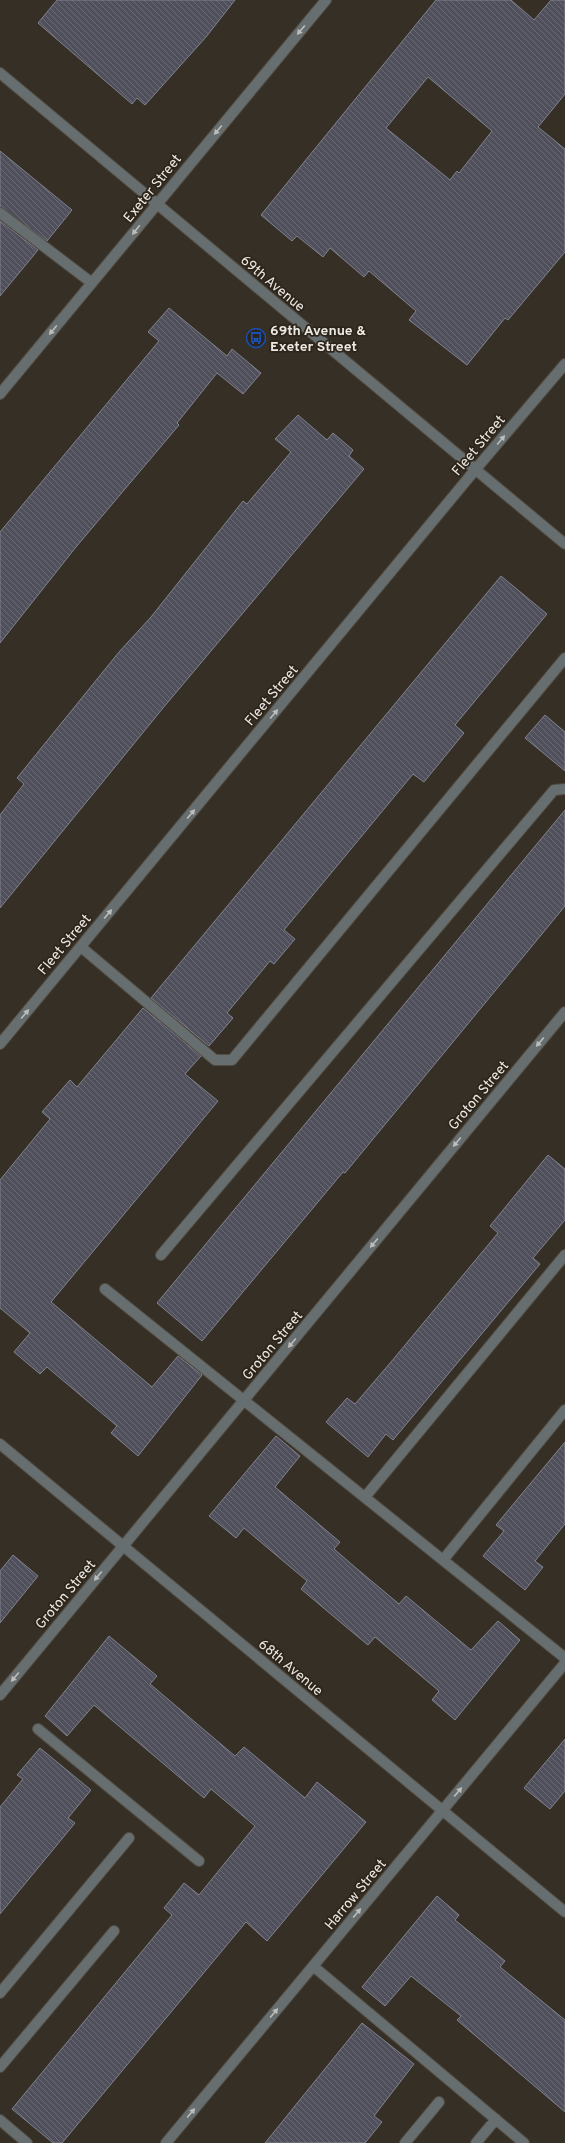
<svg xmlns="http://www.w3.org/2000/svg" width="565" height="2143" font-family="Overpass,sans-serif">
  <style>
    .building { fill: url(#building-back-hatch); stroke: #81828f; fill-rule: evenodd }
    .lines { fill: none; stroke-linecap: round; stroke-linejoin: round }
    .minor-casing { stroke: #534d43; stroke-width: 12 }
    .minor { stroke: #676e6f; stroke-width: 10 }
    .oneway { fill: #bebdb9 }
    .labels { text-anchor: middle; stroke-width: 3.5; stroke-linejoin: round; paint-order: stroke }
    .street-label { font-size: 14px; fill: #ede8e1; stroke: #2c251b }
    .poi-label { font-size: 14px; font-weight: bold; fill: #ede8e1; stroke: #2c251b; text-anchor: start }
  </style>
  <defs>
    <pattern id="building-back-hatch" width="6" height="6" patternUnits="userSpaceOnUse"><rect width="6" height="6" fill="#50505d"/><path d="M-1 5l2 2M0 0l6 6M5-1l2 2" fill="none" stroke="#6a6974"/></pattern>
  </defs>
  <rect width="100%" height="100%" fill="#362f25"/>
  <path class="building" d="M 57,0 L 235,0 L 206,37 L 145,105 L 137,98 L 132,104 L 38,23 Z
    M 436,0 L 511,0 L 534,20 L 551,0 L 565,0 L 565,94 L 538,127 L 565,149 L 565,252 L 508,320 L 505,318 L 467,365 L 409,320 L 416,311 L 369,271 L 364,277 L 330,248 L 323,257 L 297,236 L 292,241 L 261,215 ZM 428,77 L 492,131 L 459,173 L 457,171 L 450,180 L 386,128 Z
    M 0,151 L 72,210 L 47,241 L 0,207 Z
    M 0,221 L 38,250 L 0,296 Z
    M 169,308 L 227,356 L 232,349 L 261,373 L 243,394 L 217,373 L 177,423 L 179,425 L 76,547 L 0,643 L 0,532 L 159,341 L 148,332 Z
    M 298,415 L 327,440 L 333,433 L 353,450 L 349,456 L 364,469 L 163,708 L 0,908 L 0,815 L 24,784 L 17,778 L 119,652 L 151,617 L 243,501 L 247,504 L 291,452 L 275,439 Z
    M 501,576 L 547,614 L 455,725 L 464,733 L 424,782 L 413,774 L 284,930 L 295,939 L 274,964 L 270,961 L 227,1013 L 233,1018 L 209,1046 L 151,998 Z
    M 545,715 L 565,732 L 565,771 L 525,738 Z
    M 565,810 L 565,906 L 345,1173 L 343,1172 L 202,1341 L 157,1303 Z
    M 143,1008 L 201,1056 L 185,1074 L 218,1101 L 51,1302 L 152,1387 L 178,1356 L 202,1375 L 138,1456 L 111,1433 L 117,1426 L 47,1367 L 40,1374 L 14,1352 L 30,1333 L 0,1308 L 0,1180 L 50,1119 L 42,1112 L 70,1080 L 77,1087 Z
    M 548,1155 L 565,1169 L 565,1220 L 533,1258 L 540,1264 L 393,1440 L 386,1434 L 368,1457 L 326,1422 L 347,1398 L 355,1404 L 391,1362 L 498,1233 L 490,1226 Z
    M 276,1436 L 300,1456 L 275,1487 L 340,1542 L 334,1549 L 356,1568 L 399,1604 L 406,1596 L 471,1650 L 498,1621 L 520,1640 L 455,1720 L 432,1700 L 439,1691 L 375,1637 L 368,1645 L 345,1626 L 301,1589 L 307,1581 L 244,1528 L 236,1538 L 209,1516 Z
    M 565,1442 L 565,1524 L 535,1561 L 543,1567 L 525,1590 L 483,1556 L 504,1531 L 496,1525 Z
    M 13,1555 L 38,1576 L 0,1623 L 0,1571 Z
    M 109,1636 L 157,1676 L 150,1684 L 235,1756 L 244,1747 L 305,1798 L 317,1782 L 366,1822 L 267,1941 L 246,1922 L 62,2143 L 53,2143 L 12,2109 L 172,1915 L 164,1908 L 184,1883 L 199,1895 L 255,1826 L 211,1789 L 204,1798 L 94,1705 L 67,1736 L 45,1716 Z
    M 565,1739 L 565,1791 L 550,1809 L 524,1788 Z
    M 40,1748 L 91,1790 L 68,1818 L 75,1823 L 0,1914 L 0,1807 L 23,1779 L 17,1775 Z
    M 437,1896 L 459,1915 L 455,1920 L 505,1961 L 500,1967 L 565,2020 L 565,2112 L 457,2020 L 461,2016 L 411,1976 L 385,2006 L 362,1987 Z
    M 362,2023 L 414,2064 L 374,2116 L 382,2122 L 365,2143 L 265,2143 Z"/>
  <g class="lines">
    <g class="minor-casing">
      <path id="minor" d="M 0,73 L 565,544
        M 0,213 L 92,283
        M 0,394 L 326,0
        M 81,947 L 215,1060 L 232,1060 L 565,658
        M 0,1044 L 475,470 L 565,364
        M 161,1255 L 554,790 L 565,789
        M 105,1289 L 565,1658
        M 0,1444 L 565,1912
        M 365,1497 L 565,1255
        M 443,1560 L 565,1410
        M 0,1695 L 565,1012
        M 38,1729 L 199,1861
        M 313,1966 L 524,2143
        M 0,1993 L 129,1838
        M 0,2067 L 114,1931
        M 0,2120 L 27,2143
        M 166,2143 L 565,1663
        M 405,2143 L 439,2102
        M 476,2143 L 496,2119"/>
    </g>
    <use href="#minor" class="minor"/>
  </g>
  <defs><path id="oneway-solid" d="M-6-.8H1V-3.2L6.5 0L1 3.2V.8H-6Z"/></defs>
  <g class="oneway">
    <use href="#oneway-solid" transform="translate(301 30) rotate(130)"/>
    <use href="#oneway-solid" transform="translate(218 130) rotate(130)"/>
    <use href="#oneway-solid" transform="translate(136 230) rotate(129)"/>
    <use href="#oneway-solid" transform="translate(53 330) rotate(130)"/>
    <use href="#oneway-solid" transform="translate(501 440) rotate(-50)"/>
    <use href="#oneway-solid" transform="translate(274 714) rotate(-50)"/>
    <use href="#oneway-solid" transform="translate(191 814) rotate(-50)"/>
    <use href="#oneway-solid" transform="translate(108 914) rotate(-50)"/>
    <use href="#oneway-solid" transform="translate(25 1014) rotate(-50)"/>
    <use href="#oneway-solid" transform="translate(540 1042) rotate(130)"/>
    <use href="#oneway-solid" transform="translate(457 1142) rotate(130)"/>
    <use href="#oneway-solid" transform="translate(374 1243) rotate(130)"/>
    <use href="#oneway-solid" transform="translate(292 1343) rotate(130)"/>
    <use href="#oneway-solid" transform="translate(98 1576) rotate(130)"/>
    <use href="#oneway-solid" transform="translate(15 1677) rotate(130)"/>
    <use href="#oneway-solid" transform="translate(458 1792) rotate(-50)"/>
    <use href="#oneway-solid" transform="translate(357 1913) rotate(-50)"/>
    <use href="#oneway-solid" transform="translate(274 2013) rotate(-50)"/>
    <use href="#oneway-solid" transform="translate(191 2113) rotate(-50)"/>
  </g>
  <defs>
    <g id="bus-ring" transform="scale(1)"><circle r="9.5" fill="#2c251b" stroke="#1a4fb4" stroke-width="1.5"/><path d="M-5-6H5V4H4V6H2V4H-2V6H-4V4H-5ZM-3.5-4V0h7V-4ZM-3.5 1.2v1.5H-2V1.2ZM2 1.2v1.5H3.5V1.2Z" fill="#1a4fb4"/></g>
  </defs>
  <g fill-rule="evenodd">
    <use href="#bus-ring" x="256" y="338"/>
  </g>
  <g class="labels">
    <g class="street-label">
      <text transform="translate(152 188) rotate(-51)" y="5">Exeter Street</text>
      <text transform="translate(273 283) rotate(40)" y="5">69th Avenue</text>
      <text transform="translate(478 445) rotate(-50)" y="5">Fleet Street</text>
      <text transform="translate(271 695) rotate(-50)" y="5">Fleet Street</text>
      <text transform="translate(64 944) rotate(-50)" y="5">Fleet Street</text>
      <text transform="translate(478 1095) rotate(-50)" y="5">Groton Street</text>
      <text transform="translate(272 1345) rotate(-50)" y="5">Groton Street</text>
      <text transform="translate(65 1594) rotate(-50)" y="5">Groton Street</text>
      <text transform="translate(291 1667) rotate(40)" y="5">68th Avenue</text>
      <text transform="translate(355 1894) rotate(-50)" y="5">Harrow Street</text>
    </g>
    <g class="poi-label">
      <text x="270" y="335">69th Avenue &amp;<tspan x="270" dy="16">Exeter Street</tspan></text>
    </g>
  </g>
</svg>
